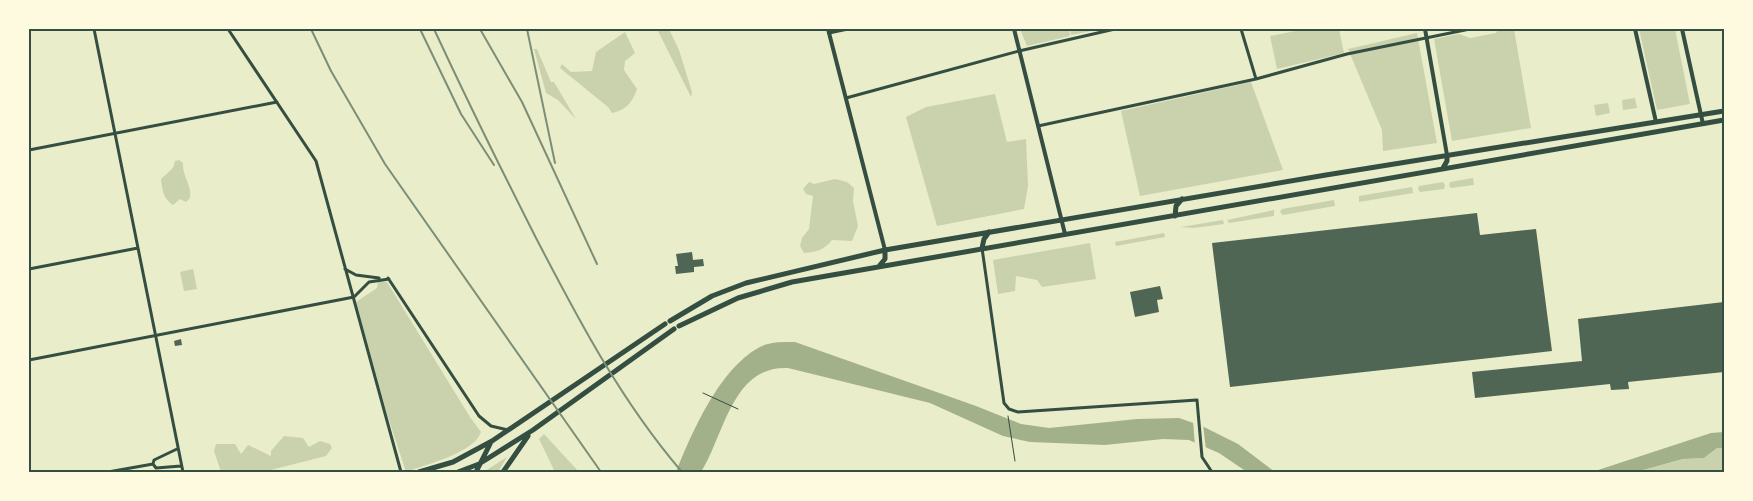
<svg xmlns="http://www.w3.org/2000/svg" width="1753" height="501" font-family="Inter,sans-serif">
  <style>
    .green { fill: #cad2ad }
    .water { fill: #a3b18a }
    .pier { fill: #e9edc9 }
    .building { fill: #4f6655 }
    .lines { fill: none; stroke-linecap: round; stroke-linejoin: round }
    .service { stroke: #344e41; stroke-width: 1 }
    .minor { stroke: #344e41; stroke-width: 3 }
    .tertiary { stroke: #344e41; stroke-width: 4 }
    .primary { stroke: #344e41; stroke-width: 5 }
    .rail { stroke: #7c8e77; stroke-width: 2 }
    .neatline { fill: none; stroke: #344e41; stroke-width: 2 }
  </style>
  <rect width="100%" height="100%" fill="#e9edc9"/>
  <path class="green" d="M 657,29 L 669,29 L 679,50 L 692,92 L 691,97 Z
    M 1020,29 L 1069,29 L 1070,36 L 1027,46 Z
    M 1070,29 L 1101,29 L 1071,35 Z
    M 1306,29 L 1339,29 L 1344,53 L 1277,69 L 1270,36 Z
    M 1498,29 L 1514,29 L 1531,128 L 1452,141 L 1434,39 L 1459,34 L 1470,38 L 1496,33 Z
    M 1639,29 L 1675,29 L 1690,104 L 1657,110 Z
    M 625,32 L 635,53 L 625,61 L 624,70 L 637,89 C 632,103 626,110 612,113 L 608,107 L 560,68 L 562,64 L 571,72 L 592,71 L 596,52 Z
    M 1417,33 L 1437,143 L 1383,151 L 1382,130 L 1348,49 Z
    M 534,49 L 537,49 L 551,82 L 554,82 L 576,119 L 558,100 L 546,93 Z
    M 1251,82 L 1283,170 L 1140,196 L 1121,111 Z
    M 995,94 L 1007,142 L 1026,139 L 1028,186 L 1024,209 L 937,226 L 906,117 L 926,107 Z
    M 1635,98 L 1637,108 L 1623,110 L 1622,100 Z
    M 1608,103 L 1610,113 L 1596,116 L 1594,105 Z
    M 179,160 L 183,163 C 182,176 192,185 190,198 L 186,202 L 180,199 L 173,205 C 163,199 162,189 161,179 L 173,168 L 175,161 Z
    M 1473,178 L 1474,185 L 1451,188 L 1449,185 L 1450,182 Z
    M 835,179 L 847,182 L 854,188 L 853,201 L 858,226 L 852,241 L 832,240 C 824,250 817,252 804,253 L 800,246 L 802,238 L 809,229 L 813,196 L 806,194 L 803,189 L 809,182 L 814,184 Z
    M 1443,182 L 1445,185 L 1444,189 L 1420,192 L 1418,189 L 1419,186 Z
    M 1412,187 L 1413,193 L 1359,202 L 1359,196 Z
    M 1334,200 L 1335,206 L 1283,215 L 1280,212 L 1282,209 Z
    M 1274,210 L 1274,216 L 1229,223 L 1227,220 Z
    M 1223,220 L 1224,224 L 1193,228 L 1181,227 Z
    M 1164,233 L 1165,237 L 1116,246 L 1115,242 Z
    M 1090,243 L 1096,279 L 1042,287 L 1037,280 L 1016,276 L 1015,291 L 998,294 L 993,260 Z
    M 193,269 L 197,289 L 184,291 L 180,272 Z
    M 378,281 L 387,282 L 470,417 L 481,432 C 474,453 427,464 406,472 L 387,414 L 356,302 L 377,288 Z
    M 544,434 L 579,472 L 555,472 L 539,439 Z
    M 284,436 L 303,438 L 309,447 L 320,441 L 330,444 L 332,448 L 326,456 L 263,472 L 221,472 L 214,451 L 216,444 L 235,444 L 241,454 L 248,445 L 271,456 L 271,451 Z
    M 1717,448 L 1724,448 L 1724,472 L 1636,472 L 1684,459 L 1704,458 Z
    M 507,457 L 498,472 L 485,472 L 485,471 Z"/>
  <path class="water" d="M 795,342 L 976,406 L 1021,424 L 1049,428 L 1137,419 L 1179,418 L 1202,426 L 1238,444 L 1275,472 L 1247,472 L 1219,453 L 1189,440 L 1163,439 L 1105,445 L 1030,442 L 1003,436 L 930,403 L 788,368 C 732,365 724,436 701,472 L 676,472 C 692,432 719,370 758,348 C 770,341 782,342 795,342 Z
    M 1724,432 L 1724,448 L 1717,448 L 1704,458 L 1683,459 L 1636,472 L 1592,472 L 1711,433 Z"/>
  <path class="pier" d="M 1193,421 L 1203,424 L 1206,450 L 1195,446 Z"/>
  <path class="building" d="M 1477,213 L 1480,235 L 1536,229 L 1552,351 L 1230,387 L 1212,243 Z
    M 692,252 L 693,260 L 703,259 L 704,266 L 694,267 L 694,272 L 676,274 L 675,266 L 678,266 L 676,254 Z
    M 1160,286 L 1163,299 L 1157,300 L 1159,312 L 1135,317 L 1130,292 Z
    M 1724,302 L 1724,372 L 1628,382 L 1629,389 L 1611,390 L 1610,384 L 1475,398 L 1472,372 L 1582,361 L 1578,319 Z
    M 181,339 L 182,345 L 175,346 L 174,341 Z"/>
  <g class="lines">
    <path class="service" d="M 703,393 L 738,409
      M 1008,416 L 1015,461"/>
    <path class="minor" d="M 94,29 L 183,472
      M 228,29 L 316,161 L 401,472
      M 1241,29 L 1256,79
      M 829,33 L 848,29
      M 846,98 L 1019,51 L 1115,29
      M 1038,126 L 1256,79 L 1347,54 L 1470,29
      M 29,150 L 277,102
      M 982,248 L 1004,403 L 1009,409 L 1018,412 L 1197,400 L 1202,457 L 1212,472
      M 29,269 L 138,248
      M 345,269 L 356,275 L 379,278
      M 388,278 L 479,416 L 491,426 L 508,430
      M 29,360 L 354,297 L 369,282 L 389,279
      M 153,464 L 156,468 L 181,466
      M 108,472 L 153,464 L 154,460 L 177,449"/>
    <path class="tertiary" d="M 828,29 L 885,250
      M 1014,29 L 1065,234
      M 1425,29 L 1447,155
      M 1635,29 L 1656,122
      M 1682,29 L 1703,124"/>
    <path class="primary" d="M 1443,168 L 1447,161 L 1447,155
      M 1175,216 L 1176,206 L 1182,199
      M 982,248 L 984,239 L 989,232
      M 880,265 L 885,259 L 885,250
      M 670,321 L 712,296 L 746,283 L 885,250 L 1326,175 L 1724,111
      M 679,326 L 738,298 L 792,282 L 1724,120
      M 419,472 L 453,462 L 492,441 L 665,324
      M 458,472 L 479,464 L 533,430 L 674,329
      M 476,472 L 490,444
      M 503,472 L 528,436"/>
    <path class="rail" d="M 311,29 L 331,71 L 385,164 L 601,472
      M 420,29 L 461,114 L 494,165
      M 434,29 C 466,98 500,167 535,236 C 578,319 621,401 682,472
      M 480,29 L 522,102 L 597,264
      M 527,29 L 555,163"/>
  </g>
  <rect width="1753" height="501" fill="none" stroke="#fefae0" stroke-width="60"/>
  <rect x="30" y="30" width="1693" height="441" class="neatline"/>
</svg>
